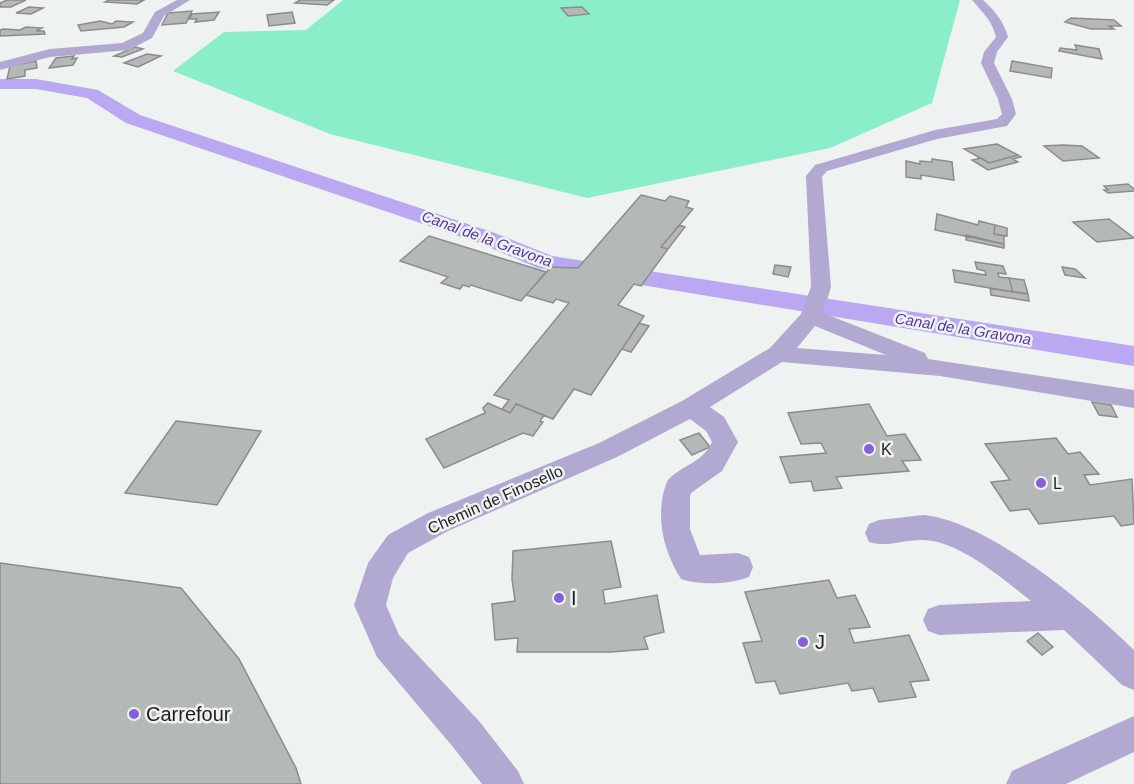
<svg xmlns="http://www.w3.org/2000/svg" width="1134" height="784" font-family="Arial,sans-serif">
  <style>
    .green { fill: #8aeec8 }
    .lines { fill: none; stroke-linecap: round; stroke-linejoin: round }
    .canal { fill: #baa9f2; fill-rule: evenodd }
    .building { fill: #b4b9b7; stroke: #8a8d8c; stroke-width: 1.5 }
    .minor { fill: #b2a9d2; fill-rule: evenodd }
    .poi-dot { fill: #8560db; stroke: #eef2f0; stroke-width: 2 }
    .labels { text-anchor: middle; stroke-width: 5; stroke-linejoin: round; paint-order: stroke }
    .far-water-label { font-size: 15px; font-style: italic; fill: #57349c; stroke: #eef2f0 }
    .poi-label { font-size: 16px; fill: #1d1f1e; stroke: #eef2f0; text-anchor: start }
    .street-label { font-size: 16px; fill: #1d1f1e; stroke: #eef2f0 }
    .near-poi-label { font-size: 20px; fill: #1d1f1e; stroke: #eef2f0; text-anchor: start }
  </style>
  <rect width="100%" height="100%" fill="#eef2f0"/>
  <path class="green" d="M 343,0 L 960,0 L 932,103 L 830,148 L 587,198 L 330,134 L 173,71 L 224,32 L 306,30 Z"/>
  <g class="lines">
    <path class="canal" d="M 0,79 L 36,79 L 98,90 L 140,115 L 495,233 L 552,256 L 1134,346 L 1134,366 L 538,268 L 479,243 L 126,123 L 87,98 L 36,89 L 0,89 Z"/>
  </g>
  <path class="building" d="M 7,0 L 26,0 L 11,7 L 0,7 L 0,3 Z
    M 109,0 L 144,0 L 137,4 L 105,2 Z
    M 300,0 L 334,0 L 327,5 L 295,3 Z
    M 29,7 L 43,8 L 31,14 L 16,13 Z
    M 582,7 L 589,14 L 568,16 L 561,8 Z
    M 192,11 L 186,23 L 162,25 L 168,13 Z
    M 219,12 L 214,20 L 195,22 L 197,19 L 189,19 L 192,14 Z
    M 292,12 L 295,23 L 269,26 L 267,15 Z
    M 1071,18 L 1114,20 L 1121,26 L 1109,26 L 1114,29 L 1091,29 L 1065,22 Z
    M 100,21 L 112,24 L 116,21 L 133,22 L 124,27 L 81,31 L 78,25 Z
    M 26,27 L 42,28 L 36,31 L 44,31 L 45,34 L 0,36 L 0,30 L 3,29 L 20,30 Z
    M 1075,45 L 1099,49 L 1102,59 L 1059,51 L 1060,48 L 1077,50 Z
    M 135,47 L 143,49 L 122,57 L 114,56 Z
    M 147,54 L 161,56 L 138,67 L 124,63 Z
    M 74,56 L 72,59 L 77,58 L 73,65 L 49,68 L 56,58 Z
    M 36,61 L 37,68 L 25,70 L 25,76 L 7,79 L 10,66 Z
    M 1012,61 L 1052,68 L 1051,78 L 1010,71 Z
    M 997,144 L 1018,155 L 989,163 L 964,149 Z
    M 1063,145 L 1082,146 L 1099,158 L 1063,161 L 1044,146 Z
    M 1018,155 L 1021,157 L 1013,159 L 1018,162 L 988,170 L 972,160 L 981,158 L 989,163 Z
    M 932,159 L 952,162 L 954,180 L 921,175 L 921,179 L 906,177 L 906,161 L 920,164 L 920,161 L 932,162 Z
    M 1128,184 L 1134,189 L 1134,191 L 1108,193 L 1104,190 L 1108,190 L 1104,186 Z
    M 641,195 L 665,201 L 670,196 L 689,201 L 686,207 L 693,209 L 661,247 L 668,249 L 641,286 L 634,284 L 618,305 L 644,316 L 591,395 L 574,389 L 553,419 L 516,404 L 510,413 L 502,409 L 509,400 L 494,395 L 569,303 L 556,299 L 553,303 L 526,295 L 551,267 L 578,268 Z
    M 937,214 L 978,225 L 979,221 L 995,225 L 994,234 L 1004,236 L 1004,244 L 935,230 Z
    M 1109,219 L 1134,238 L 1097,242 L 1073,222 Z
    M 679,225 L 685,227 L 668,249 L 661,247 Z
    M 995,225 L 1007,228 L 1007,236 L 994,234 Z
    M 966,235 L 1004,244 L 1004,248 L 966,240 Z
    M 429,236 L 546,272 L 521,301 L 471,285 L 469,287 L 463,285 L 460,289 L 441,283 L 448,277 L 400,261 Z
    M 975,262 L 1003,266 L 1006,274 L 998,273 L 999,277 L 1009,278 L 1013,292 L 955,282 L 953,270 L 986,275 L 985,271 L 977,269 Z
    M 775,265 L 791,267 L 788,277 L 773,274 Z
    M 1062,267 L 1075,269 L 1085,278 L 1065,275 Z
    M 1009,278 L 1024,280 L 1028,294 L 1013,292 Z
    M 990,288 L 1028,294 L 1029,301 L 991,295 Z
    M 639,323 L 649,326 L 631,352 L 622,349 Z
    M 1092,402 L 1111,405 L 1117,417 L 1099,415 Z
    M 488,403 L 510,413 L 516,404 L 544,415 L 540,421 L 543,422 L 533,436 L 523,433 L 444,468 L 426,439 L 485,413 L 483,408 Z
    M 869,404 L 887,436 L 905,434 L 921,460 L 902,461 L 909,471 L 836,477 L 842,488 L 814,491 L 811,481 L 790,483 L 780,457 L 826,453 L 821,443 L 801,444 L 788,413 Z
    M 176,421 L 261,431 L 217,505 L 125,493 Z
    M 699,433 L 710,447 L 692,455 L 680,440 Z
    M 1056,438 L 1068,454 L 1080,452 L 1099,474 L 1084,475 L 1090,485 L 1132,479 L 1134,524 L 1121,526 L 1114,516 L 1039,524 L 1029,509 L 1010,511 L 991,482 L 1010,480 L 985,444 Z
    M 611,541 L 621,587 L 603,590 L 605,604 L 657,595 L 664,632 L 644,637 L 648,649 L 611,652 L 517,652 L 518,638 L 495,640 L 492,604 L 515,601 L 512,579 L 513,551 Z
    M 0,563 L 181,588 L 239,659 L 296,768 L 301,784 L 0,784 Z
    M 829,580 L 837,598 L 855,595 L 870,627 L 849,629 L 854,643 L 909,635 L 929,680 L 910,682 L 916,697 L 879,702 L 873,688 L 852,691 L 848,683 L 780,694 L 775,681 L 756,683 L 743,643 L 762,641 L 745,592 Z
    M 1038,633 L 1053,647 L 1042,655 L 1027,641 Z"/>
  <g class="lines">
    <path class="minor" d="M 177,0 L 190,0 L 164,16 L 152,38 L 129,50 L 50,57 L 0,70 L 0,62 L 50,49 L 122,43 L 143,33 L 155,12 Z
      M 972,0 L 983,0 C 995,11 1004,22 1008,37 L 997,52 L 994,63 L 1012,99 L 1016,114 L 1007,126 L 937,139 L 827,171 L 822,177 L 831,287 L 823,313 L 925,353 L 928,359 L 1134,390 L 1134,408 L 940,376 L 782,362 L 710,407 L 724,417 L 738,442 L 722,471 L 691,493 L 690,497 L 690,529 L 700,555 L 738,553 L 749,557 L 753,567 L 749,577 C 730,584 700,586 681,579 C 665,553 657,525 663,494 C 665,489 666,481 670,478 C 685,464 703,462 712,442 L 706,431 L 690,419 L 617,457 L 448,531 L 408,553 L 393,578 L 386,605 L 399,635 L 479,721 L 518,771 L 524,784 L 482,784 L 453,747 L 377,657 L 354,605 L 368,563 L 388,535 L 428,513 L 599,443 L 682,401 L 770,348 L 801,314 L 811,287 L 806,176 L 815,165 L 935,130 L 997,119 L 1002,114 L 998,99 L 981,63 L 984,52 L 996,37 C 992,20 982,12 972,0 ZM 815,326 L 886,355 L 797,348 Z
      M 923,515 C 987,520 1088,605 1134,650 L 1134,690 L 1122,685 L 1064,630 L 939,635 L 928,631 L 923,620 L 928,609 L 939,605 L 1031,601 C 1003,579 960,541 923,540 C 905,539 887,548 869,542 L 865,533 L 869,524 L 879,520 Z
      M 1134,716 L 1134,752 L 1066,784 L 1006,784 L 1012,771 Z"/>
  </g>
  <g class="poi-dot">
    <circle cx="869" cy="449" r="6"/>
    <circle cx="1041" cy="483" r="6"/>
    <circle cx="559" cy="598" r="6"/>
    <circle cx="803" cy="642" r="6"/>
    <circle cx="134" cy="714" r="6"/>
  </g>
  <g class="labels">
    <g class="far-water-label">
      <text transform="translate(487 239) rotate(20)" y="5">Canal de la Gravona</text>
      <text transform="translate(963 329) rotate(9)" y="5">Canal de la Gravona</text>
    </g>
    <g class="poi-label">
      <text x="881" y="455">K</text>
      <text x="1053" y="489">L</text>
    </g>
    <g class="street-label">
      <text transform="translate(495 499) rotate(-24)" y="6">Chemin de Finosello</text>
    </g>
    <g class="near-poi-label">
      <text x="571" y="605">I</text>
      <text x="815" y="649">J</text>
      <text x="146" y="721">Carrefour</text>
    </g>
  </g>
</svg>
